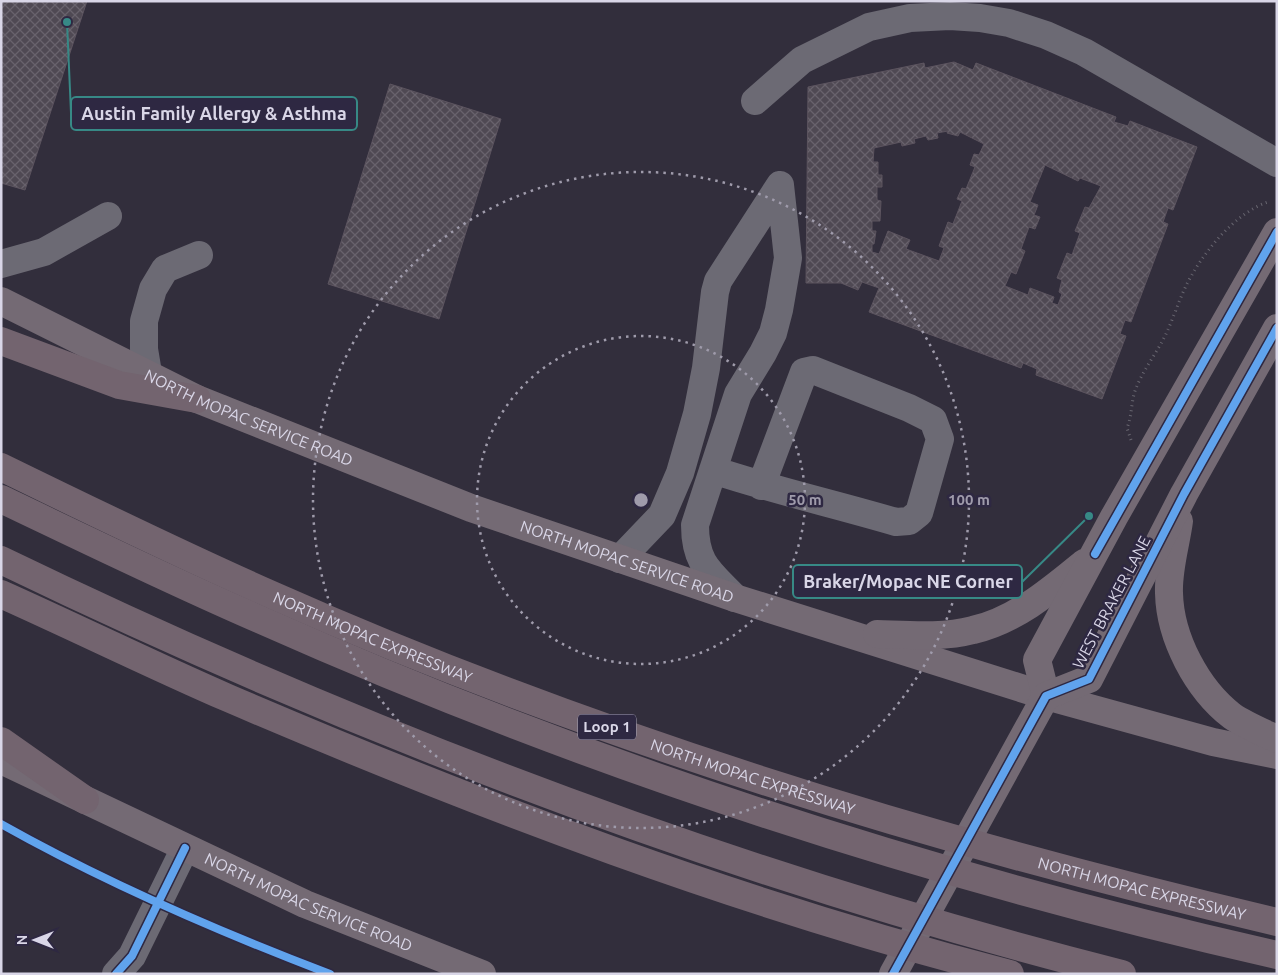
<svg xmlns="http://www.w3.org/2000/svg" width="1278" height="975" font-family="Ubuntu,sans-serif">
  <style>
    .building { fill: url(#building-cross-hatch); stroke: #5c545f; fill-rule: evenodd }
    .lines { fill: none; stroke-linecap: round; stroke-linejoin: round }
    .path { stroke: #686670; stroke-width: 3; stroke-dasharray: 1 4; stroke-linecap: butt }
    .minor { stroke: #6c6a74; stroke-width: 28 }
    .major { stroke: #746a74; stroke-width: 28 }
    .highway { stroke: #73646f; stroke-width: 28 }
    .cycleway-casing { stroke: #2e2842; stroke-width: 11 }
    .cycleway { stroke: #60a3ed; stroke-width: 8 }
    .ring { fill: none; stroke: #9f9bab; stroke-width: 2.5; stroke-dasharray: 2.5 5 }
    .labels { text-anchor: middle; stroke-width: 5; stroke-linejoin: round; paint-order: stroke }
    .shield { fill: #2e2842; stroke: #a6a2b6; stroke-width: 1 }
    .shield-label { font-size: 15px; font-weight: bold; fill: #d9d6e7 }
    .street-label { font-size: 16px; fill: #d9d6e7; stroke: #2e2842 }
    .centre { fill: #9f9bab; stroke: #2e2842; stroke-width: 2.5 }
    .ring-label { font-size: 15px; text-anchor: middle; font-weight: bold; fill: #9f9bab; stroke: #2e2842; stroke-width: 5; stroke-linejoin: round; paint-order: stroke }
    .leader { fill: none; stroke: #378986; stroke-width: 2 }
    .callout-dot { fill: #378986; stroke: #2e2842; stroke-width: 2 }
    .callout { fill: #2e2842; stroke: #378986; stroke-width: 2 }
    .callout-label { font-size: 18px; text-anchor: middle; font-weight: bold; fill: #d9d6e7 }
  </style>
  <defs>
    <pattern id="building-cross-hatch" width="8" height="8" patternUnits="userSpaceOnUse" patternTransform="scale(1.25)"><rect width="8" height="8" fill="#4f4953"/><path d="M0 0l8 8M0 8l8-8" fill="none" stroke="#68626c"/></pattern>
  </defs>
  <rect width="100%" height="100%" fill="#322e3c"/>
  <path class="building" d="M 1,1 L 87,1 L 25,190 L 1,183 Z
    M 954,62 L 973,70 L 976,63 L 1116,117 L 1114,122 L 1128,126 L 1130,121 L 1197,147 L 1173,210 L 1168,208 L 1163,222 L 1168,224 L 1131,322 L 1125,320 L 1120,334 L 1126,336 L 1102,399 L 1036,375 L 1037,369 L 1023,363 L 1021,368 L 869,312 L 879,288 L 862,282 L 858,290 L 841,283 L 806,283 L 808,87 L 924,63 L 925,68 ZM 948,131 L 947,133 L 958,136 L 960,132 L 984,144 L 979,155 L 974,154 L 970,165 L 975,167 L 966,189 L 962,188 L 957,199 L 962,201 L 953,224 L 948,222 L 939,246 L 944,248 L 939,261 L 906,249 L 910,240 L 888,231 L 879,254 L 872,252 L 872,244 L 874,244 L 876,231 L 872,231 L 872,221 L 880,221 L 881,201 L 877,200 L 877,187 L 882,187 L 882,175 L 878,175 L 878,162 L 873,162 L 874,148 L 901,142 L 902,146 L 915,143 L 914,139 L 926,136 L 928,140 L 938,138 L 937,133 ZM 1045,165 L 1078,181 L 1080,178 L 1101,186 L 1089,208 L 1085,207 L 1075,231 L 1080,233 L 1072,255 L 1067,253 L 1057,278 L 1062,280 L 1059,292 L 1062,294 L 1058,305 L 1052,303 L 1054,297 L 1030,288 L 1028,295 L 1005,286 L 1011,272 L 1016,274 L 1025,251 L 1021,249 L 1029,227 L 1035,229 L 1040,217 L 1034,215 L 1038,205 L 1030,202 Z
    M 390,84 L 501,119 L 439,319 L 328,284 Z"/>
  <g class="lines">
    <path class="path" d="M 1131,440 L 1127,428 C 1132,416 1131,403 1135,391 C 1142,371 1157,353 1166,334 C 1173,319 1178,303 1185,288 C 1200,256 1234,213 1268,202
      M 314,974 L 316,969"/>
    <path class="minor" d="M 755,101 L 802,60 L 869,27 L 910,18 L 950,16 L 980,18 L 1009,23 L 1046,35 L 1084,52 L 1277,163
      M 1,264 L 44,252 L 108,216
      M 148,373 L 144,349 L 144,321 L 153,289 L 165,269 L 199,255
      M 713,470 C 773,490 835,504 896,522 L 909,521 L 919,513 L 940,439 L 933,420 L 909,408 L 813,370 L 804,372 L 761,486
      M 620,559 L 662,515 L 680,473 L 697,414 L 706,368 L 715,292 L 718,281 L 780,185
      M 735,598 C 710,572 695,564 695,525 L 738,394 L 763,353 L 773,333 L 779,310 L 788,258 L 780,185
      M 116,974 L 132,956 L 185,848"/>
    <g class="major">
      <path id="s1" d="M 1,301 L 197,399 L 471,508 L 735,598 L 1046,696 L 1213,742 L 1277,755"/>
      <path d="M 1179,521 C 1176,544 1168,569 1169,593 C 1170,638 1197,689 1232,716 C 1245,725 1262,732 1277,739"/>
      <path d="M 877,634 C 909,635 943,638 973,630 C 1016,620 1051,590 1084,563"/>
      <path d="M 1046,696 L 1037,660 L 1114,517 L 1277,232"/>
      <path id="s2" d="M 1,760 L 305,904 L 482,974"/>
      <path d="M 893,974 L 1046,696 L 1089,679 L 1184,494 L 1277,328"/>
    </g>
    <g class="highway">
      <path d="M 1,341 L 119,385 L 197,399"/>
      <path id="s3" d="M 1,467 C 91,511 181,555 272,595 C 594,738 935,842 1277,922"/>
      <path d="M 1,499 C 87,540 173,582 261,620 C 587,765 929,876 1277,955"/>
      <path d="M 1,560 C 361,734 734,876 1122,974"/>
      <path d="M 1,594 C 77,628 152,665 228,698 C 482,807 742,905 1010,974"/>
      <path d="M 1,741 L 85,800"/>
    </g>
    <g class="cycleway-casing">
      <path id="cycleway" d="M 1095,554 L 1277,232
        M 1,824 C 106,883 217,931 330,974
        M 116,974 L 132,956 L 185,848
        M 893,974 L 1046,696 L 1089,679 L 1184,494 L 1277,328"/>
    </g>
    <use href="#cycleway" class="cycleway"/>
  </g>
  <g class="ring">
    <circle cx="641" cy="500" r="164"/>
    <circle cx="641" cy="500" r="328"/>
  </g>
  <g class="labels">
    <rect class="shield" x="578" y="714.5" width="58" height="25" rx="4"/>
    <g class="shield-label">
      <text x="607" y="732">Loop 1</text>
    </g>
    <g class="street-label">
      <text dy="6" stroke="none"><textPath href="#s1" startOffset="274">NORTH MOPAC SERVICE ROAD</textPath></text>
      <text dy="6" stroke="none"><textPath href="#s1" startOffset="679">NORTH MOPAC SERVICE ROAD</textPath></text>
      <text transform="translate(1111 602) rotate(-62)" y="6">WEST BRAKER LANE</text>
      <text dy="6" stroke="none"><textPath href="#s3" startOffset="409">NORTH MOPAC EXPRESSWAY</textPath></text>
      <text dy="6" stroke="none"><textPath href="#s3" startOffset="814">NORTH MOPAC EXPRESSWAY</textPath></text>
      <text dy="6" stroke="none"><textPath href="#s3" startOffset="1219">NORTH MOPAC EXPRESSWAY</textPath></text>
      <text dy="6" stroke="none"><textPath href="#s2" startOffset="339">NORTH MOPAC SERVICE ROAD</textPath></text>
    </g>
  </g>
  <circle cx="641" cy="500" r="8" class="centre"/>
  <g class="ring-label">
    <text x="805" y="505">50 m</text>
    <text x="969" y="505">100 m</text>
  </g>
  <path class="leader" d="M67 22L71 113M1089 516L1022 582"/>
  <g class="callout-dot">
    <circle cx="67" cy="22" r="5"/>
    <circle cx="1089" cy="516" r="5"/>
  </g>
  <g class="callout">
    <rect x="71" y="97" width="286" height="33" rx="5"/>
    <rect x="793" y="565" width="229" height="33" rx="5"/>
  </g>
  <g class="callout-label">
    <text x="214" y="120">Austin Family Allergy &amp; Asthma</text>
    <text x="908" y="588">Braker/Mopac NE Corner</text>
  </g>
  <rect width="1278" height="975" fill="none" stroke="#d9d6e7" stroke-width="5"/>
  <g transform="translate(35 940) rotate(270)" stroke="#2e2842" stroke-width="4" paint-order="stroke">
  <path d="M0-4L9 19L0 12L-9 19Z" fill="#d9d6e7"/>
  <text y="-8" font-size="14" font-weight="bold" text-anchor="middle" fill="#d9d6e7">N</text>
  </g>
</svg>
